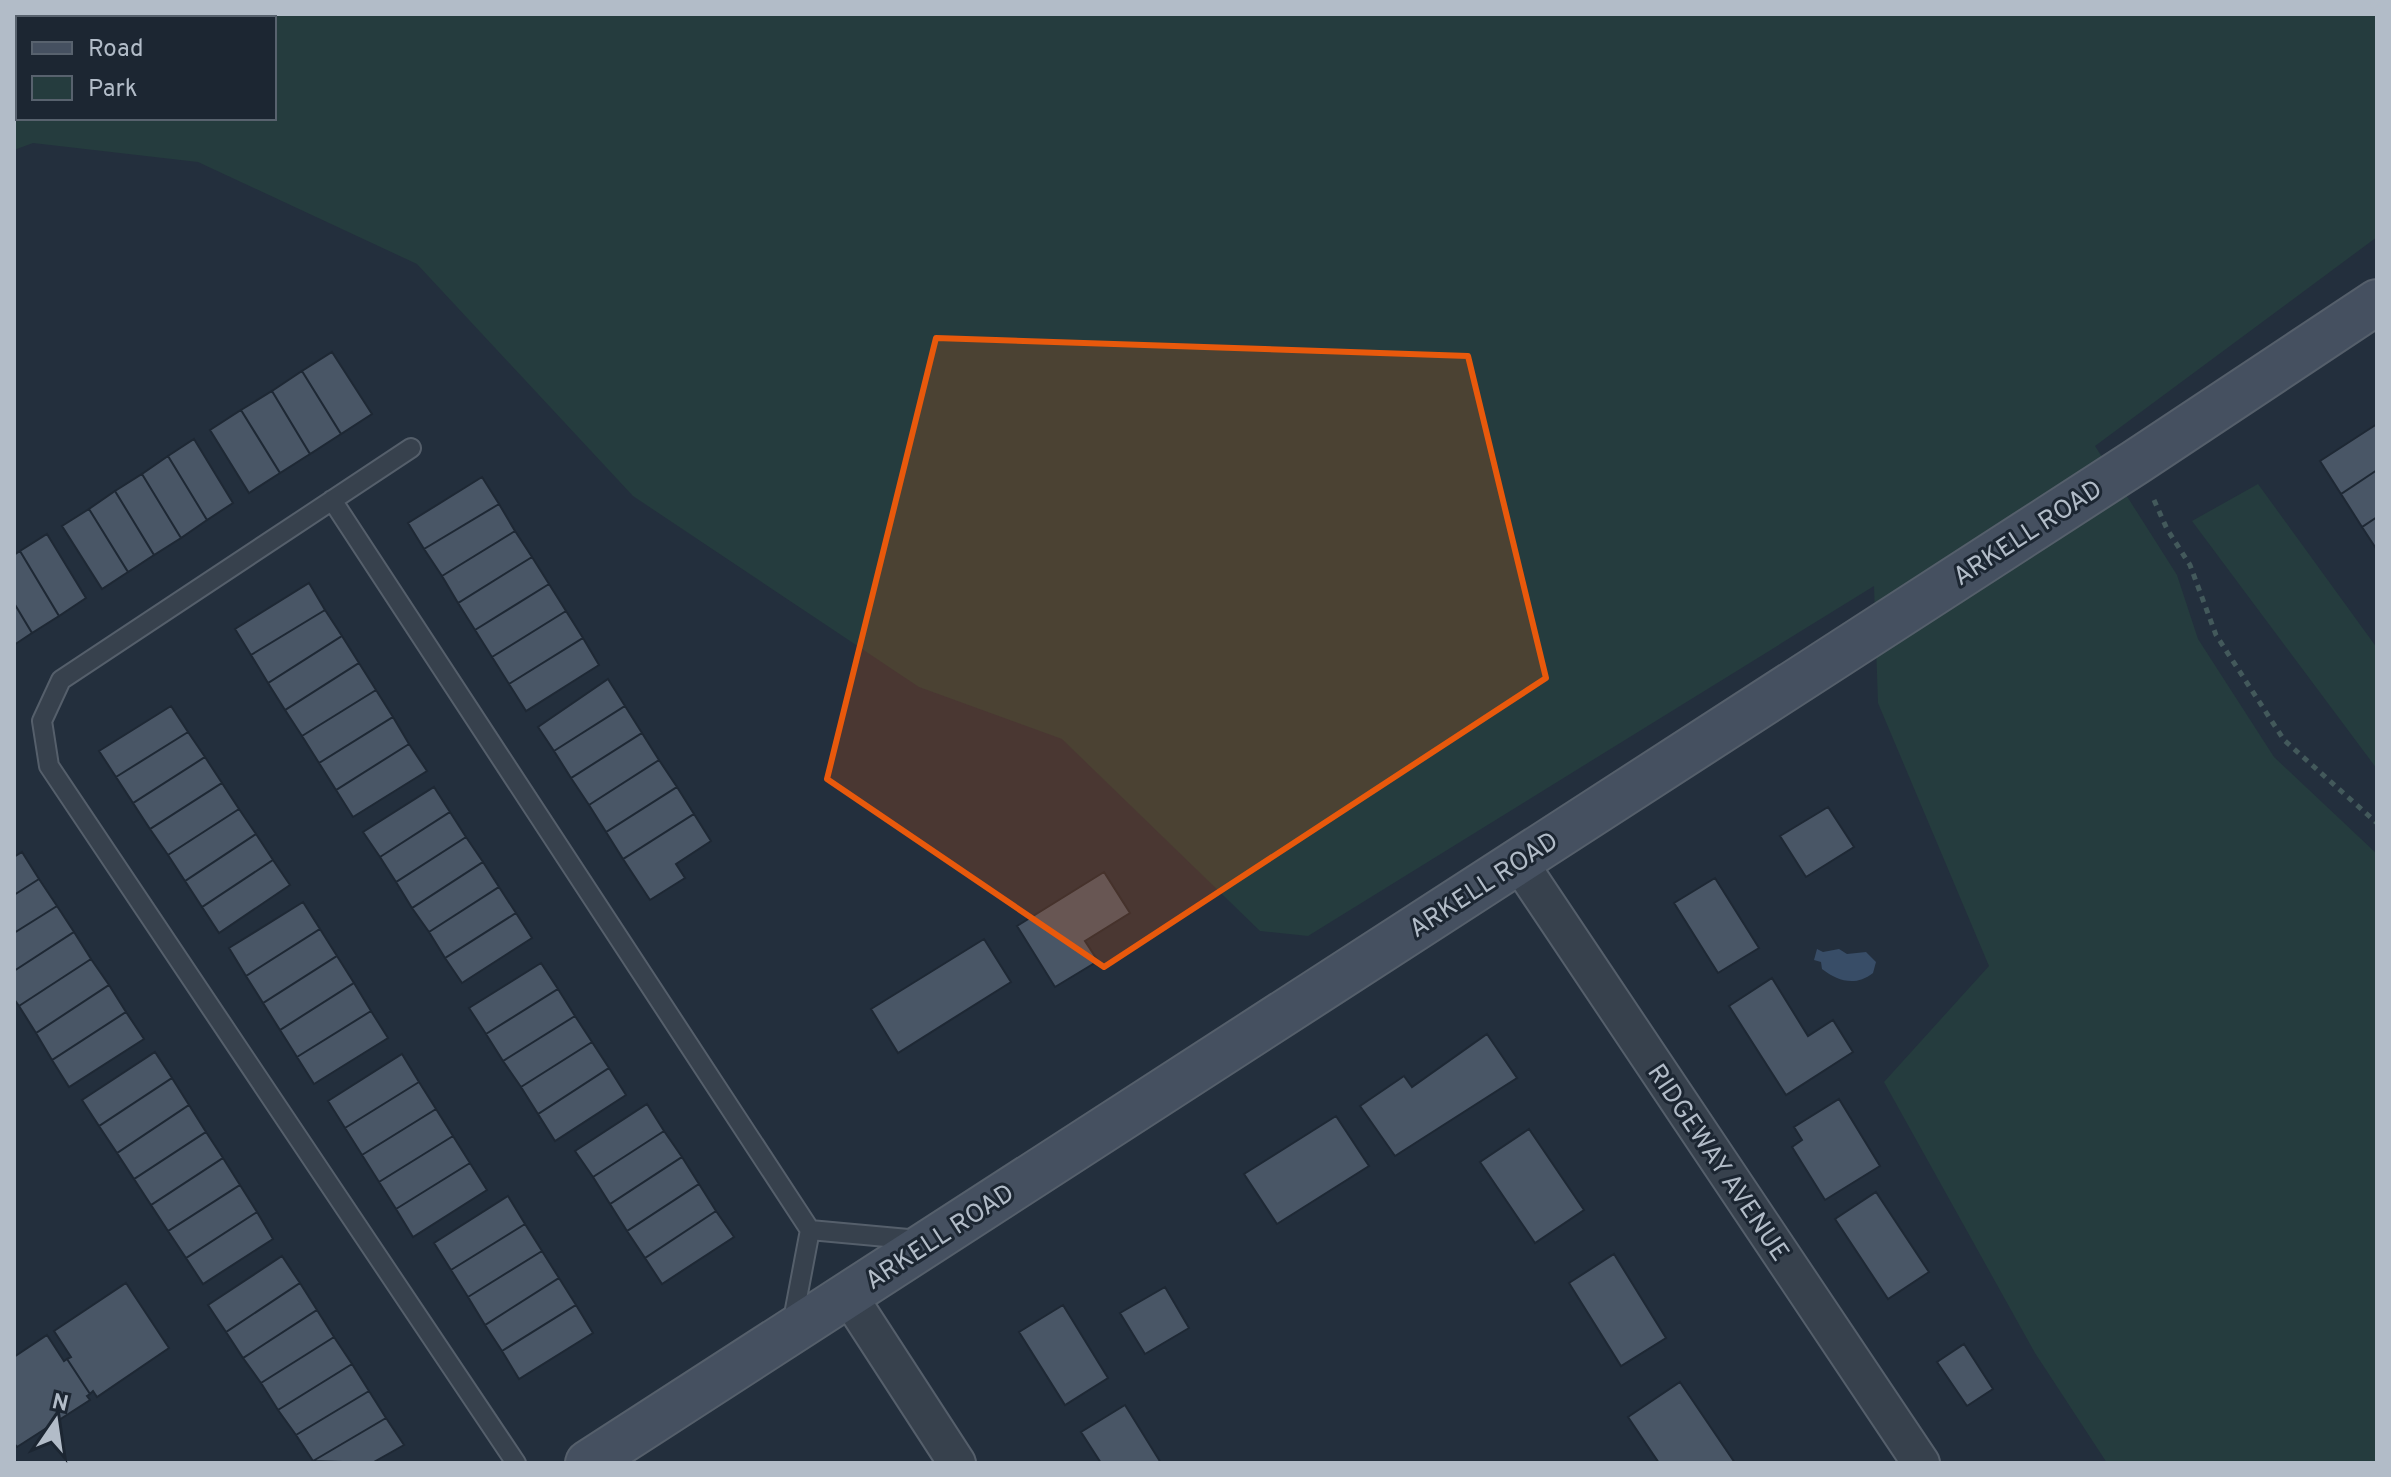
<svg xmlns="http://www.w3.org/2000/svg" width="2391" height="1477" font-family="Overpass,sans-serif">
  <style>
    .green { fill: #253c3e; fill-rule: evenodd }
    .water { fill: #384d67 }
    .building { fill: #495666; stroke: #1e2834; stroke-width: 2 }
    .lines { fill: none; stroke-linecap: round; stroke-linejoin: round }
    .service-casing { stroke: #555f6b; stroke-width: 22 }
    .minor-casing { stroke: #555f6b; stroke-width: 40 }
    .secondary-casing { stroke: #555f6b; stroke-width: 48 }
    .path { stroke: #43595b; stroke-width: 5; stroke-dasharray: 6 6; stroke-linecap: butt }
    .service { stroke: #37414d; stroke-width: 18 }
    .minor { stroke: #37414d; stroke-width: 36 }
    .secondary { stroke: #455060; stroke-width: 44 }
    .marked { fill: #e8590c; fill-opacity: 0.2; stroke: #e8590c; stroke-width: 6; stroke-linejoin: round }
    .labels { text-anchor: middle; stroke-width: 6; stroke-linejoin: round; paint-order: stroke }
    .street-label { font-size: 26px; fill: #b2bcc8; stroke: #1c2632 }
  </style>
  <rect width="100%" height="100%" fill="#232f3d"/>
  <path class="green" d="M 14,14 L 2377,14 L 2377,237 L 2095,446 L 2177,575 L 2198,639 L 2274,757 L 2377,854 L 2377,1463 L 2107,1463 L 2035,1353 L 1884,1082 L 1989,966 L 1878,703 L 1874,586 L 1308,936 L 1260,931 L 1062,739 L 919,687 L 633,496 L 417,264 L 198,162 L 33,143 L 14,150 ZM 18,18 L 274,18 L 274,118 L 18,118 Z
    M 2258,484 L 2377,648 L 2377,769 L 2192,521 Z"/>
  <path class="water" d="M 1817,949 L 1823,952 L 1839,949 L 1847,954 L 1866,952 L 1876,962 L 1873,973 C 1855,987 1838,981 1822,969 L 1821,962 L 1814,960 Z"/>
  <path class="building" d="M 332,352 L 372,414 L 341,434 L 302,371 Z
    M 302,371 L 341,434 L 310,454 L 272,391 Z
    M 272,391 L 310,454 L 280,473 L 241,410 Z
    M 241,410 L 280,473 L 249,493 L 210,430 Z
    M 2377,424 L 2377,470 L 2341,494 L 2320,461 Z
    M 194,439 L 233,503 L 207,520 L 168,456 Z
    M 168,456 L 207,520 L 181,538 L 142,474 Z
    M 2377,470 L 2377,517 L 2362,527 L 2341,494 Z
    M 142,474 L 181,538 L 154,555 L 115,491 Z
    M 482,477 L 499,504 L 424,549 L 408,523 Z
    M 115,491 L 154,555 L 128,572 L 89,509 Z
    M 499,504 L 515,531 L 442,576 L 424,549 Z
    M 89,509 L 128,572 L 102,589 L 62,526 Z
    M 2377,517 L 2377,550 L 2362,527 Z
    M 515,531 L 532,557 L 458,603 L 442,576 Z
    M 47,534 L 86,598 L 59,616 L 20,551 Z
    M 20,551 L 59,616 L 32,633 L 14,603 L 14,555 Z
    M 532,557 L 549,584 L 475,630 L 458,603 Z
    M 309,583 L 325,610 L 251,655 L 235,629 Z
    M 549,584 L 566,611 L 492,657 L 475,630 Z
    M 14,603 L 32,633 L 14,645 Z
    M 325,610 L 342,636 L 268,683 L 251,655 Z
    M 566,611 L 583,638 L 509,684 L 492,657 Z
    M 342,636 L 359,663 L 285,710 L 268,683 Z
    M 583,638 L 599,665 L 526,711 L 509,684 Z
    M 359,663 L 376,690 L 302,736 L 285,710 Z
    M 608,679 L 625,706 L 554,751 L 538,727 Z
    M 376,690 L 393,717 L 319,763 L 302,736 Z
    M 171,706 L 188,732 L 116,777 L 99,751 Z
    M 625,706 L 642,733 L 571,778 L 554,751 Z
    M 393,717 L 409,744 L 336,790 L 319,763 Z
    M 188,732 L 205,757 L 133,803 L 116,777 Z
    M 642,733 L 659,760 L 589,805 L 571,778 Z
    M 409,744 L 427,771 L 353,817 L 336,790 Z
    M 205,757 L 222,783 L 150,829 L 133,803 Z
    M 659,760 L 677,787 L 606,832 L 589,805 Z
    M 222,783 L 239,809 L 168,855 L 150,829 Z
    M 434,787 L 450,812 L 380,857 L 363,832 Z
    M 677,787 L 694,814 L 623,859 L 606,832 Z
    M 1828,807 L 1854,847 L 1806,877 L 1780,836 Z
    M 239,809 L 256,834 L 185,881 L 168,855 Z
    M 450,812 L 466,837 L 396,882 L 380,857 Z
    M 694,814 L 711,841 L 676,864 L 685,878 L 650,900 L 623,859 Z
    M 256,834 L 273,860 L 202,907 L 185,881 Z
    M 466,837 L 483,862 L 412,908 L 396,882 Z
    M 22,852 L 39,879 L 14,895 L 14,857 Z
    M 273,860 L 290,885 L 219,933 L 202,907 Z
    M 483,862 L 499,887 L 429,932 L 412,908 Z
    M 1104,872 L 1130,913 L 1085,941 L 1098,961 L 1055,987 L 1017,926 Z
    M 1715,878 L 1759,948 L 1718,973 L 1674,903 Z
    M 39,879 L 57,906 L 14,933 L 14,895 Z
    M 499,887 L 516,913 L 445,958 L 429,932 Z
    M 303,902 L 320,929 L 246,976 L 229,948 Z
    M 57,906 L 74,932 L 14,971 L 14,933 Z
    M 516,913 L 532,938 L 462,983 L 445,958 Z
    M 320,929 L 337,956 L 263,1003 L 246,976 Z
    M 74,932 L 91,959 L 19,1006 L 14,999 L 14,971 Z
    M 984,939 L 1011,982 L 898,1053 L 871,1009 Z
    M 337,956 L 354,983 L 280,1030 L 263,1003 Z
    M 91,959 L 109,985 L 36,1033 L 19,1006 Z
    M 541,963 L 558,989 L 486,1034 L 469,1008 Z
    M 1772,978 L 1808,1036 L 1833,1020 L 1853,1052 L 1786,1095 L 1729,1006 Z
    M 354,983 L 371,1011 L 297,1057 L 280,1030 Z
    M 109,985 L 126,1012 L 52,1060 L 36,1033 Z
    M 558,989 L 575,1016 L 503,1061 L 486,1034 Z
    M 371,1011 L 388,1038 L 314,1084 L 297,1057 Z
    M 126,1012 L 144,1039 L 69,1087 L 52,1060 Z
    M 575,1016 L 592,1042 L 521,1087 L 503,1061 Z
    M 1487,1034 L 1517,1078 L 1395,1156 L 1360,1106 L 1404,1076 L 1412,1087 Z
    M 592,1042 L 609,1068 L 538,1114 L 521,1087 Z
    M 155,1052 L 172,1078 L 99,1126 L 82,1100 Z
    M 402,1054 L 419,1082 L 345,1128 L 328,1101 Z
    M 609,1068 L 626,1095 L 555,1141 L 538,1114 Z
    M 172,1078 L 189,1105 L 117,1153 L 99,1126 Z
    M 419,1082 L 436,1109 L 362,1155 L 345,1128 Z
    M 1839,1099 L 1880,1166 L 1825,1200 L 1792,1147 L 1802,1140 L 1794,1127 Z
    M 647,1104 L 664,1131 L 593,1177 L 575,1151 Z
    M 189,1105 L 206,1132 L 134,1179 L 117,1153 Z
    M 436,1109 L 453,1136 L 379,1182 L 362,1155 Z
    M 1336,1116 L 1369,1166 L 1277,1224 L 1244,1174 Z
    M 1529,1129 L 1584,1210 L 1535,1243 L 1480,1162 Z
    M 664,1131 L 682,1157 L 610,1204 L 593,1177 Z
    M 206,1132 L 223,1158 L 151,1205 L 134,1179 Z
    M 453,1136 L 470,1163 L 396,1209 L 379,1182 Z
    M 682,1157 L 699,1184 L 627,1231 L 610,1204 Z
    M 223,1158 L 240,1185 L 168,1231 L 151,1205 Z
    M 470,1163 L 487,1190 L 413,1237 L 396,1209 Z
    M 699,1184 L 716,1211 L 645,1258 L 627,1231 Z
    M 240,1185 L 257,1212 L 186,1258 L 168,1231 Z
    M 1876,1192 L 1929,1272 L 1888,1299 L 1835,1219 Z
    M 508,1196 L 525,1224 L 451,1270 L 434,1243 Z
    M 716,1211 L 734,1237 L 662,1284 L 645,1258 Z
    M 257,1212 L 273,1239 L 203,1284 L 186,1258 Z
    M 525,1224 L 542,1251 L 468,1297 L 451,1270 Z
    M 542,1251 L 559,1278 L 485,1325 L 468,1297 Z
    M 1614,1254 L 1666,1338 L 1621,1366 L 1569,1283 Z
    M 282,1256 L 300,1283 L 226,1332 L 208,1305 Z
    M 559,1278 L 576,1305 L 502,1351 L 485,1325 Z
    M 126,1283 L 169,1348 L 97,1397 L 93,1391 L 90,1394 L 67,1359 L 71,1357 L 54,1331 Z
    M 300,1283 L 317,1310 L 243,1358 L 226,1332 Z
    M 1165,1287 L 1189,1328 L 1145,1354 L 1120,1313 Z
    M 576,1305 L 593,1333 L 519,1379 L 502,1351 Z
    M 1063,1305 L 1108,1378 L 1065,1405 L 1019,1332 Z
    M 317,1310 L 334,1337 L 261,1383 L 243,1358 Z
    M 47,1335 L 64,1361 L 67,1359 L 90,1394 L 87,1396 L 90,1400 L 17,1447 L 14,1443 L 14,1357 Z
    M 334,1337 L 352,1364 L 278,1410 L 261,1383 Z
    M 1964,1344 L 1993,1389 L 1967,1406 L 1937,1362 Z
    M 352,1364 L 369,1391 L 296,1435 L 278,1410 Z
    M 1680,1382 L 1735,1463 L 1659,1463 L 1628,1417 Z
    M 369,1391 L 386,1418 L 313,1461 L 296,1435 Z
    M 1125,1405 L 1161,1463 L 1101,1463 L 1081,1432 Z
    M 386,1418 L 404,1445 L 372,1463 L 313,1461 Z"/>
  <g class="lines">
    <g class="service-casing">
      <path id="service" d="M 411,448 L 61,680 L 42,721 L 49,766 L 516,1463
        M 332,500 L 810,1230 L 792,1325
        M 810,1230 L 919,1240"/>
    </g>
    <g class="minor-casing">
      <path id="minor" d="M 1518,861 L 1921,1463
        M 848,1295 L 957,1463"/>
    </g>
    <g class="secondary-casing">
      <path id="secondary" d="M 588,1463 L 2136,462 L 2377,302"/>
    </g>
    <path class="path" d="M 2154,500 L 2167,529 L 2190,565 L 2216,635 L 2284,740 L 2377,823"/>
    <use href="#service" class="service"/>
    <use href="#minor" class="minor"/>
    <use href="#secondary" class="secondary"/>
  </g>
  <path class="marked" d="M 936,338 L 1468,356 L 1546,678 L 1104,967 L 827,779 Z"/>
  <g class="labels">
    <g class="street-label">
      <text transform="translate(2027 532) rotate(-33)" y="9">ARKELL ROAD</text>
      <text transform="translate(1483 884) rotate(-33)" y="9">ARKELL ROAD</text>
      <text transform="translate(1719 1162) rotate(56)" y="9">RIDGEWAY AVENUE</text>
      <text transform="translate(939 1236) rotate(-33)" y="9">ARKELL ROAD</text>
    </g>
  </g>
  <rect width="2391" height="1477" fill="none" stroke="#b2bcc8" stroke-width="32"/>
  <rect x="16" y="16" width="260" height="104" fill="#1c2632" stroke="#58626e" stroke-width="2"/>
  <rect x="32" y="42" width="40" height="12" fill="#455060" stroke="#58626e" stroke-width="2"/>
  <text x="88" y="56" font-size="24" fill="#b2bcc8">Road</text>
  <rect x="32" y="76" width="40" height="24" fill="#253c3e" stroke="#58626e" stroke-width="2"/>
  <text x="88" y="96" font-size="24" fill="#b2bcc8">Park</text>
  <g transform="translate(56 1421) rotate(13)" stroke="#1c2632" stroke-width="6" paint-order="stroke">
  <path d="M0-6L14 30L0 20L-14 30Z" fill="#b2bcc8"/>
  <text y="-12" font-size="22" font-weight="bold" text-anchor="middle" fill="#b2bcc8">N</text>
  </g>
</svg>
